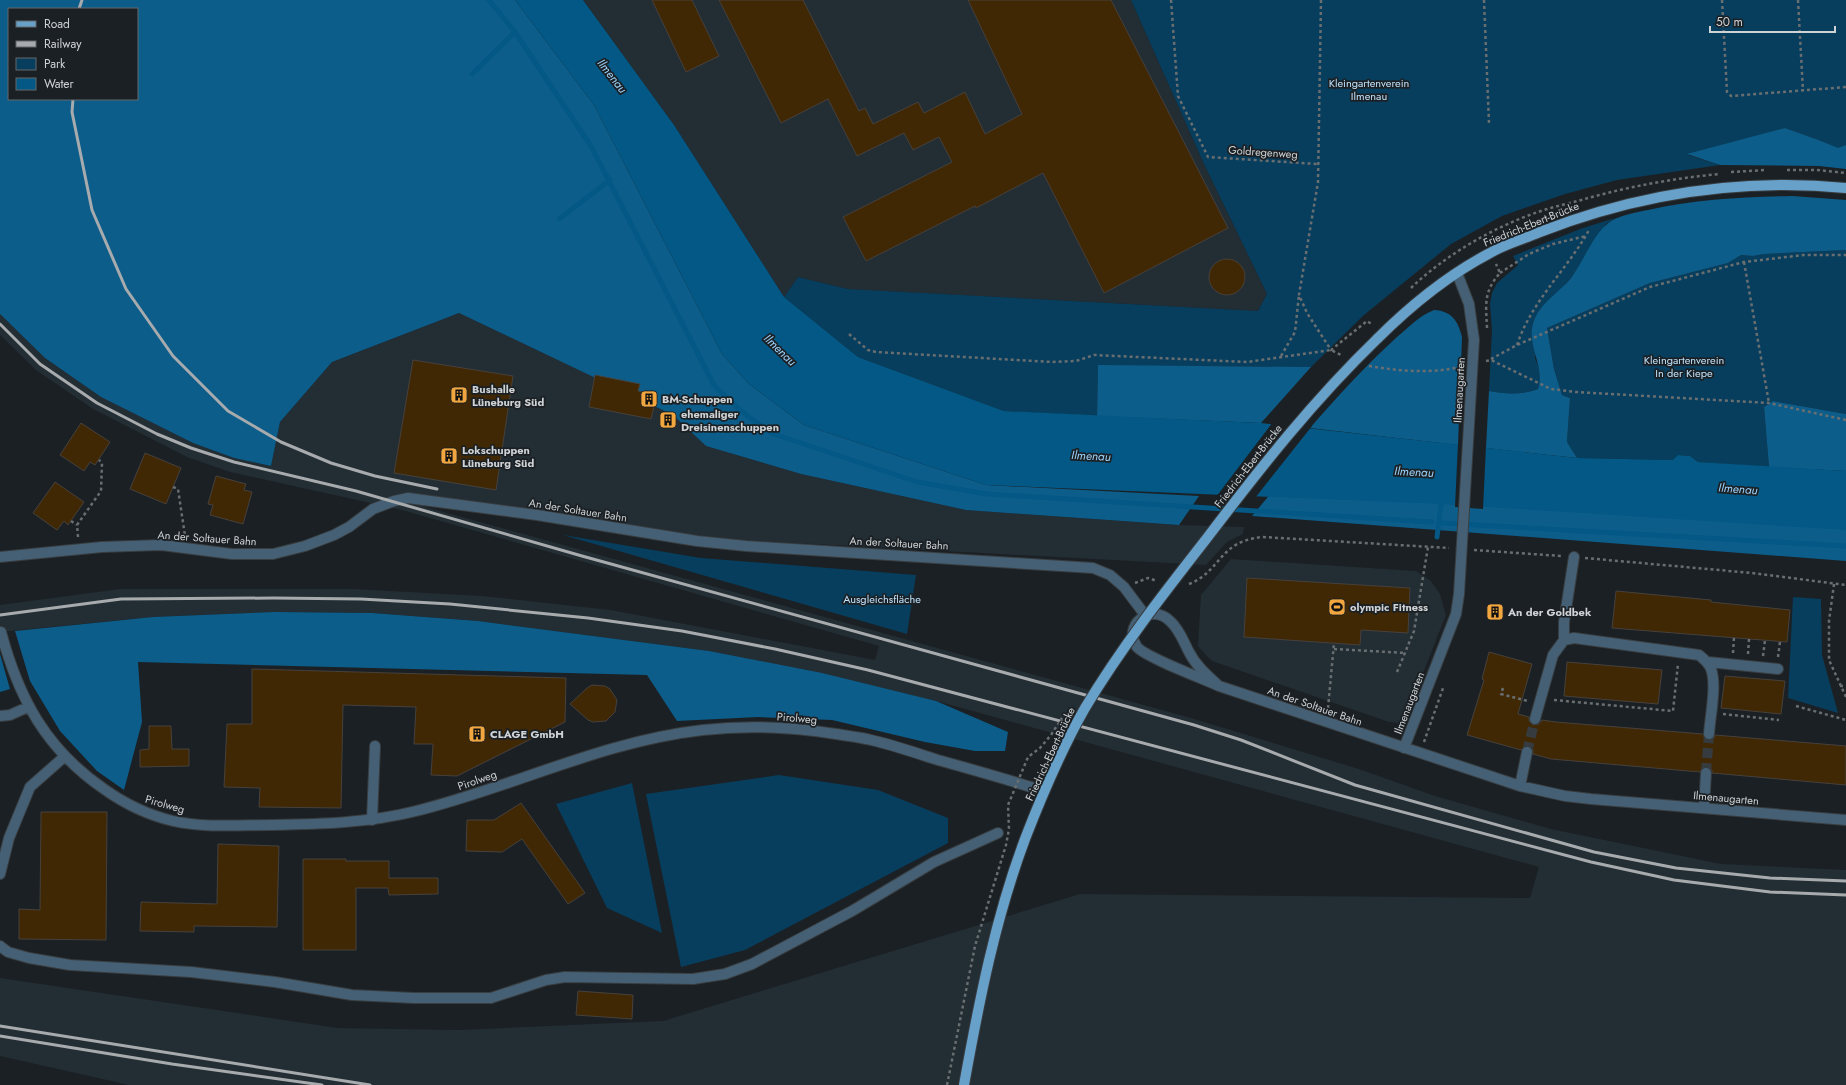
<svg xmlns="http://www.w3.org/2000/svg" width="1846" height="1085" font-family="Jost,sans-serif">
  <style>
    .built { fill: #232d34 }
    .green { fill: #083e5d }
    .forest { fill: #0d5d8a; fill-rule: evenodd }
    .water { fill: #035885 }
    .pier { fill: #1b2024 }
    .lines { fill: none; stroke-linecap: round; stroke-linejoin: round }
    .stream { stroke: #035885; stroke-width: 5 }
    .building { fill: #412804; stroke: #46413d }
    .minor-tunnel { stroke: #363b3f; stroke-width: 10; stroke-dasharray: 10 5; stroke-linecap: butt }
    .minor-casing { stroke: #383d40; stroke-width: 12 }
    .major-casing { stroke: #383d40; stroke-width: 12 }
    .path { stroke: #696e71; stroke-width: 2.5; stroke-dasharray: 3 3; stroke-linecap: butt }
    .minor { stroke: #456074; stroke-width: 10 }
    .major { stroke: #67a1ca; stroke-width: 10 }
    .rail { stroke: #a7abad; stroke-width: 3 }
    .minor-bridge-casing { stroke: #383d40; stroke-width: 12; stroke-linecap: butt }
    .major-bridge-casing { stroke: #383d40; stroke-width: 12; stroke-linecap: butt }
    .path-bridge { stroke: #696e71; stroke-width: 2.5; stroke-dasharray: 3 3; stroke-linecap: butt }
    .minor-bridge { stroke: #456074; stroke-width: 10 }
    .major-bridge { stroke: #67a1ca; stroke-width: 10 }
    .labels { text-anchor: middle; stroke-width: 3.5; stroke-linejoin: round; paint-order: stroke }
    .park-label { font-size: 11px; fill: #bfe2fd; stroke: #1b2024 }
    .street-label { font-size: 11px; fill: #cfd3d5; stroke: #1b2024 }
    .poi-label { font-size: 11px; font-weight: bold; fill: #cfd3d5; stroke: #1b2024; text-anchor: start }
    .water-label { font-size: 12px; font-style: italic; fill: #9ed4fc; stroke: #1b2024 }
  </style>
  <rect width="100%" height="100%" fill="#1b2024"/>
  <path class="built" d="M 583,0 L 1131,0 L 1204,164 L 1267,294 L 1258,311 L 848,289 L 798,277 L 784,297 L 674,125 Z
    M 459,313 L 673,415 L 706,446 L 801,474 L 966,510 L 1179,525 L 1244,527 L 1243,534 L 1227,542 L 1206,565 L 741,540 L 689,534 L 553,511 L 408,493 L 418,505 L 1191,718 L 1359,769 L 1435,796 L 1551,829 L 1721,864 L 1846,870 L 1846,1085 L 129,1085 L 0,1056 L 0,978 L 338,1028 L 459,1030 L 663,1021 L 1080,894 L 1530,898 L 1539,867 L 936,701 L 709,651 L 478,621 L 372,613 L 275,612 L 153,617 L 0,632 L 0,605 L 120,589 L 354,589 L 482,596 L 611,610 L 875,660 L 879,646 L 402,510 L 230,472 L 187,457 L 93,409 L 36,370 L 0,335 L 0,314 L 45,358 L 101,397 L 193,443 L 234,458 L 271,466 L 280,422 L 332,362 Z
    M 1231,559 L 1416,571 L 1431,581 L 1440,594 L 1446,615 L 1408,711 L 1403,718 L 1398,723 L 1389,722 L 1212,661 L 1205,654 L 1198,646 L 1201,595 Z"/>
  <path class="green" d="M 1131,0 L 1846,0 L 1846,145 L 1838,149 L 1816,139 L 1785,128 L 1688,155 L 1720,165 L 1617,180 L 1565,194 L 1502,216 L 1451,244 L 1364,315 L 1311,367 L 1098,366 L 1097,416 L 1004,411 L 858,357 L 784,297 L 798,277 L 848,289 L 1258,311 L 1267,294 L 1204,164 Z
    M 1615,218 L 1606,224 L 1581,265 L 1566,284 L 1547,303 L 1535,358 L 1540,370 L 1541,381 L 1538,389 C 1521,395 1506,394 1489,391 L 1492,330 L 1490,304 L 1492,293 L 1497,283 L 1518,265 L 1513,256 L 1580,229 Z
    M 1846,250 L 1846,414 L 1773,401 L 1764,407 L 1769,467 L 1698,462 L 1690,456 L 1678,455 L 1674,460 L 1577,458 L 1567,442 L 1570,398 L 1562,395 L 1554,369 L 1547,328 L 1650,283 L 1728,263 L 1741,255 L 1753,256 L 1764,254 Z
    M 563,535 L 701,558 L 916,575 L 907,634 Z
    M 1793,597 L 1821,599 L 1822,655 L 1838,713 L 1788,698 Z
    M 779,775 L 878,790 L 948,818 L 948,843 L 745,950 L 681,967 L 646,794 Z
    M 632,783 L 662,933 L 607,908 L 556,804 Z"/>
  <path class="forest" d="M 0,0 L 515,0 L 594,105 L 722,354 L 749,384 L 804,425 L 986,485 L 1199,496 L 1179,525 L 966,510 L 801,474 L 706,446 L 673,415 L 459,313 L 332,362 L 280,422 L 271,466 L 234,458 L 193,443 L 101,397 L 45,358 L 0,314 ZM 9,9 L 137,9 L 137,99 L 9,99 Z
    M 1785,128 L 1816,139 L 1838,148 L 1846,145 L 1846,169 L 1819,166 L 1720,165 L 1687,154 Z
    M 1792,196 L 1846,200 L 1846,250 L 1764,254 L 1753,256 L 1741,255 L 1728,263 L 1650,283 L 1547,328 L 1554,369 L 1562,395 L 1570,398 L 1567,442 L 1577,458 L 1486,448 L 1489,391 C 1506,394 1521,395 1538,389 C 1546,367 1525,344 1534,321 C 1540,303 1560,292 1571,278 C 1583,262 1593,236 1606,225 C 1617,215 1634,213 1648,210 C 1697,199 1743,197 1792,196 Z
    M 1434,310 C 1452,311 1458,321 1462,337 L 1458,445 L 1310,428 C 1338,396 1366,365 1397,337 C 1409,327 1419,316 1434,310 Z
    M 1098,365 L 1311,367 L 1261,423 L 1097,416 Z
    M 1773,401 L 1846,414 L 1846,471 L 1769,467 L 1764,407 Z
    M 1272,492 L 1846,529 L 1846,561 L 1252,516 Z
    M 275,612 L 372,613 L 478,621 L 709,651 L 822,673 L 936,701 L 1008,732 L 1005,751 L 975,751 L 925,742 L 832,720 L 758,717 L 677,721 L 647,675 L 138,662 L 142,722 L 124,790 L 97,771 L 60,731 L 30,681 L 15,631 L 153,617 Z
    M 0,654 L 10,689 L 0,692 Z"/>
  <path class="water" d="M 515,0 L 583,0 L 674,125 L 784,297 L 858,357 L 1004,411 L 1261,423 L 1577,458 L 1673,460 L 1678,455 L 1690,456 L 1698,462 L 1846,471 L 1846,530 L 1441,504 L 986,485 L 804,425 L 749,384 L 722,354 L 594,105 Z"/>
  <path class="pier" d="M 1273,422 L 1312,426 L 1255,498 L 1216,497 Z
    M 1458,443 L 1486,446 L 1483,509 L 1455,507 Z"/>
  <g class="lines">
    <path class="stream" d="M 489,0 L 515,32 L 592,148 L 714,385 C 732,404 750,420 774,434 L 917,482 L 987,494 L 1432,522
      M 472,74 L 515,32
      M 559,219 L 610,180
      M 1442,523 L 1846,546
      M 1437,537 L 1442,498"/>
  </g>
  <path class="building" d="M 652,0 L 692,0 L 719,56 L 686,72 Z
    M 719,0 L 803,0 L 859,111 L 865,108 L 873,124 L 918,102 L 924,113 L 965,92 L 985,134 L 1022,114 L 968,0 L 1111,0 L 1228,228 L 1104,293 L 1043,173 L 976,208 L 975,206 L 866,261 L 843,217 L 952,162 L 939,137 L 913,150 L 904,133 L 857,156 L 828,99 L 781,123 Z
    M1209 277a18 18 0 1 1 36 0a18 18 0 1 1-36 0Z
    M 413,360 L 513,376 L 496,490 L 394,473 Z
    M 595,375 L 640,384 L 638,391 L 657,394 L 651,419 L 589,407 Z
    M 81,423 L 110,442 L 95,465 L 90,462 L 84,471 L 60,455 Z
    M 145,453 L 181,468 L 166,504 L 130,489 Z
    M 216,476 L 246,484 L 244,490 L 252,492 L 243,524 L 210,515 L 213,505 L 208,504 Z
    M 55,482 L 84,502 L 68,525 L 64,521 L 57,530 L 33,513 Z
    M 1247,578 L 1410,588 L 1408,633 L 1361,630 L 1360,645 L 1244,637 Z
    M 1616,591 L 1711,600 L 1711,602 L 1790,610 L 1787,642 L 1612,628 Z
    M 1489,652 L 1532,664 L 1518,714 L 1529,717 L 1529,721 L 1533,725 L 1539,724 L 1542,720 L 1556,722 L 1703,734 L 1705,739 L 1709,740 L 1714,738 L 1715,735 L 1846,746 L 1846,785 L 1712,773 L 1712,770 L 1707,767 L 1703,767 L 1700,772 L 1551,759 L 1533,754 L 1533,750 L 1529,746 L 1525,746 L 1521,750 L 1467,735 L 1484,680 L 1482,679 Z
    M 1567,662 L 1662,670 L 1658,704 L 1564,696 Z
    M 252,669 L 566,678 L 565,722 L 457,776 L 431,775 L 433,744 L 414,744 L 416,707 L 343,705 L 341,808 L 259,807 L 260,788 L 224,787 L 227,724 L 252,724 Z
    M 1725,676 L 1785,681 L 1781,714 L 1721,708 Z
    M 592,685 L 605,686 L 610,689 L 617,700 L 615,712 L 606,721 L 593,722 L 588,720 L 570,704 L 587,688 Z
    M 149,726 L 171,726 L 172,749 L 189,749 L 189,766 L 140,767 L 140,750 L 149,749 Z
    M 521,803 L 585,893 L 568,904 L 522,839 L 502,852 L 466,851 L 467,820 L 494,820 Z
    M 41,812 L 107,812 L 106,940 L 19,939 L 19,909 L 40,910 Z
    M 218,844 L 279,846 L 277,927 L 194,926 L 194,932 L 140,931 L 141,902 L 217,904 Z
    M 303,859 L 346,859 L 346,861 L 389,861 L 389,878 L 438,878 L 438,894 L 389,895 L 388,888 L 356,888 L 356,950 L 303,950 Z
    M 578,991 L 633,995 L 632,1019 L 576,1015 Z"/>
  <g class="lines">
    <path class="minor-tunnel" d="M 1527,752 L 1535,719
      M 1706,773 L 1709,734"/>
    <g class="minor-casing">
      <path id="minor" d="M 1457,273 L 1469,304 L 1474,340
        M 0,557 L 102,547 L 161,545 L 232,554 L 273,554 L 305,546 L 334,535 L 349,527 L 373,509 L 394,501 L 408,498 L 537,515 L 697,541 L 746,546 L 1093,568 L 1110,575 L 1124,587 L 1145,615
        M 1,632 C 19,699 46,749 104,789 C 125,804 148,815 173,821 C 205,828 239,825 272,825 C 320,824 369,823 416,811 C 513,787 603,741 703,730 C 747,725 792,727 836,734 C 848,736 860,737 871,740 C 893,745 916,753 938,760 C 974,770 1009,780 1044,791
        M 1564,640 L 1564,622 L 1574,557
        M 1708,662 L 1778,669
        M 1219,686 C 1204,679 1145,657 1137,647 C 1122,626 1150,602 1170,621 C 1180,630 1183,641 1189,652 C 1196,666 1208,676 1219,686 L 1520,786 L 1565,796 L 1591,799 L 1846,820
        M 0,716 L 10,715 L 28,707
        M 1535,719 L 1553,655 L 1564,640 L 1574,638 L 1699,655 C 1704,659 1709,663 1711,669 C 1717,685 1710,717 1709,734
        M 1404,748 L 1456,614 L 1459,594
        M 1520,786 L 1527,752
        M 1704,808 L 1706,773
        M 372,820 L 375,746
        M 0,874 L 9,838 L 30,787 L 64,757
        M 0,946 L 8,952 L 29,958 L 70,965 L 191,972 L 275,982 L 352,995 L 414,998 L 491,998 L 546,980 L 565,977 L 693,979 L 725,974 L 752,964 L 852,911 L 934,862 L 998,833"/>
    </g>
    <g class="major-casing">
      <path id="major" d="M 1377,339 C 1411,305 1448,275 1490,253 C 1505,244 1524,239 1540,232 C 1638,194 1741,178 1846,188"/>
    </g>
    <path class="path" d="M 1171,0 L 1178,96 L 1208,157 L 1317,164
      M 1321,0 L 1318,182 L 1299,295 L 1307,313 L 1331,350 L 1367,321 L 1373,325
      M 1484,0 L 1489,123
      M 1722,0 L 1727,92 L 1731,96 L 1846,87
      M 1798,0 L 1803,91
      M 1787,170 L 1817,170 L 1846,173
      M 1731,172 L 1766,170
      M 1744,262 L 1769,403
      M 1500,273 L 1529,254 L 1553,244 L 1586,236
      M 1411,288 C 1445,255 1494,227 1538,212 C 1555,206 1572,203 1588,198 C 1632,186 1675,178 1720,174
      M 1487,328 C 1486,305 1483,292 1500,273 L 1496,264
      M 849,334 L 868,350 L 876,352 L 1052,362 L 1076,361 L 1094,355 L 1247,362 L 1331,350 L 1343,356
      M 1517,345 C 1532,300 1567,270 1589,230
      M 1281,356 L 1295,332 L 1299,295
      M 1491,359 L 1517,345 L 1650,287 L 1744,262 L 1804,255 L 1846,255
      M 1486,361 L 1491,360 L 1551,389 L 1576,392 L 1769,403 L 1846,420
      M 1369,366 C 1400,371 1429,374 1460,367
      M 173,487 L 178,489 L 185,536
      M 71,521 L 77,525
      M 78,537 L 77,525 L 101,491 L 102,463 L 99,460
      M 1474,550 L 1561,556
      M 1585,558 L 1752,573 L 1846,585
      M 1135,583 L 1148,578 L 1157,581
      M 1189,584 C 1222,571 1218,541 1263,537 L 1449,548
      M 1834,584 L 1829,621 L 1829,660 L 1846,697
      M 1334,649 L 1406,653
      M 1733,653 L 1734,637
      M 1748,654 L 1749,639
      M 1763,656 L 1765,640
      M 1778,657 L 1780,642
      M 1397,672 L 1414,631 L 1428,547
      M 1840,686 L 1846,686
      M 1503,688 L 1501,694 L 1528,701
      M 1554,700 L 1673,711 L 1678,664
      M 1796,706 L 1846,720
      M 1328,708 L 1334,643
      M 1723,714 L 1779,720
      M 1424,742 L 1443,688"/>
    <use href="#minor" class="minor"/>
    <use href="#major" class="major"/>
    <path class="rail" d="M 79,9 L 82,0
      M 73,99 L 72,112 L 92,210 L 126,289 L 173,356 L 228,411 L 281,442 L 331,463 L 375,476 L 437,489
      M 0,324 L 40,364 L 97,403 L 157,434 L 191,448 L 234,462 L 356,491 L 582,556 L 1194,725 L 1241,740 L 1355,785 L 1594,852 L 1676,868 L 1770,878 L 1846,881
      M 0,615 L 121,599 L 273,598 L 361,599 L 450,604 L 588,618 L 682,631 L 775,649 L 868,670 L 1591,862 L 1674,880 L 1770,892 L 1846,895
      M 0,1026 L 370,1085
      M 0,1036 L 172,1064 L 322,1085"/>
    <g class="minor-bridge-casing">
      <path id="minor-bridge" d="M 1459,594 L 1474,340"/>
    </g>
    <g class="major-bridge-casing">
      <path id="major-bridge" d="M 964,1085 C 979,1002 995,919 1025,839 C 1042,795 1061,750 1085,708 C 1121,648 1164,593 1207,538 C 1261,467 1313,401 1377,339"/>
    </g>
    <path class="path-bridge" d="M 947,1085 L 975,946 L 1006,845 L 1009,829 L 1008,805 L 1028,757 L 1040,748 L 1051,735 L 1062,718"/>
    <use href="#minor-bridge" class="minor-bridge"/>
    <use href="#major-bridge" class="major-bridge"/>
  </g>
  <defs>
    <g id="building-square" transform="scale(0.9)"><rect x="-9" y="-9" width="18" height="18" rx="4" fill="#f1a63f" stroke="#1b2024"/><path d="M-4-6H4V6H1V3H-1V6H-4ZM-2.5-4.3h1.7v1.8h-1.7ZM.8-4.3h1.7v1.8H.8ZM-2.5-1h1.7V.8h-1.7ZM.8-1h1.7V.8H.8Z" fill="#111"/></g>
    <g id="stadium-square" transform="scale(0.9)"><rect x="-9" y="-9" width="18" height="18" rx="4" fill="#f1a63f" stroke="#1b2024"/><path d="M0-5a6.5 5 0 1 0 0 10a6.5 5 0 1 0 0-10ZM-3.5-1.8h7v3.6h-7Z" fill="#111"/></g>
  </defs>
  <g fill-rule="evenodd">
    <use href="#building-square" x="459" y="395"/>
    <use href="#building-square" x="649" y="399"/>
    <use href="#building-square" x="668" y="420"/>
    <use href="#building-square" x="449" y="456"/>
    <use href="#stadium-square" x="1337" y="607"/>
    <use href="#building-square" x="1495" y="612"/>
    <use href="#building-square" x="477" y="734"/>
  </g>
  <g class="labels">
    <g class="park-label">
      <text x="1369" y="87">Kleingartenverein<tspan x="1369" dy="13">Ilmenau</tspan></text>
      <text x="1684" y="364">Kleingartenverein<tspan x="1684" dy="13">In der Kiepe</tspan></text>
      <text x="882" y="603">Ausgleichsfläche</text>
    </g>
    <g class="street-label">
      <text transform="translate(1263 152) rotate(4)" y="4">Goldregenweg</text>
      <text transform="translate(1531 224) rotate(-22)" y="4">Friedrich-Ebert-Brücke</text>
      <text transform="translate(1459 390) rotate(-87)" y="4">Ilmenaugarten</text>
      <text transform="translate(1248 466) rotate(-52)" y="4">Friedrich-Ebert-Brücke</text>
      <text transform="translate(578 510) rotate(9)" y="4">An der Soltauer Bahn</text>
      <text transform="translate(207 538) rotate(4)" y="4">An der Soltauer Bahn</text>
      <text transform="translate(899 543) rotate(3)" y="4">An der Soltauer Bahn</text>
      <text transform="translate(1409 703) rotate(-69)" y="4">Ilmenaugarten</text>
      <text transform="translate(1315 706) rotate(19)" y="4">An der Soltauer Bahn</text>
      <text transform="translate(797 718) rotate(5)" y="4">Pirolweg</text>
      <text transform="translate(1050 754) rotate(-65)" y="4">Friedrich-Ebert-Brücke</text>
      <text transform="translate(477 780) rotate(-19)" y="4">Pirolweg</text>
      <text transform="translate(1726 798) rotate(5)" y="4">Ilmenaugarten</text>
      <text transform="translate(165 804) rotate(16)" y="4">Pirolweg</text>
    </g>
    <g class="poi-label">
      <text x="472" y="393">Bushalle<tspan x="472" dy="13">Lüneburg Süd</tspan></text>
      <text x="662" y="403">BM-Schuppen</text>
      <text x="681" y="418">ehemaliger<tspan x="681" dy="13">Dreisinenschuppen</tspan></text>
      <text x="462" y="454">Lokschuppen<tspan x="462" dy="13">Lüneburg Süd</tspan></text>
      <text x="1350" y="611">olympic Fitness</text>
      <text x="1508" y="616">An der Goldbek</text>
      <text x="490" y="738">CLAGE GmbH</text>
    </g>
    <g class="water-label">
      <text transform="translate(612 76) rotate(52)" y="4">Ilmenau</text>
      <text transform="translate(780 350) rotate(44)" y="4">Ilmenau</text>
      <text transform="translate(1091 456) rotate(3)" y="4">Ilmenau</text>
      <text transform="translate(1414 472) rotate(3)" y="4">Ilmenau</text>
      <text transform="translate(1738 489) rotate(4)" y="4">Ilmenau</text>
    </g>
  </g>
  <rect x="8" y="8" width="130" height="92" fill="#1b2024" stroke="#63686b"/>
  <rect x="16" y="21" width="20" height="6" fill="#67a1ca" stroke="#63686b"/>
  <text x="44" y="28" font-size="12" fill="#cfd3d5">Road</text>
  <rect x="16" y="41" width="20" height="6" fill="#a7abad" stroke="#63686b"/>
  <text x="44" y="48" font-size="12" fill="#cfd3d5">Railway</text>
  <rect x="16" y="58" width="20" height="12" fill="#083e5d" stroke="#63686b"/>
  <text x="44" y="68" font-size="12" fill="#cfd3d5">Park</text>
  <rect x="16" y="78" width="20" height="12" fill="#035885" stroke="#63686b"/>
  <text x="44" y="88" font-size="12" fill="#cfd3d5">Water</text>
  <path d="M1710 26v6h125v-6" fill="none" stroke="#cfd3d5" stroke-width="2"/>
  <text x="1716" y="26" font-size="12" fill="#cfd3d5" stroke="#1b2024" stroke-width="3" paint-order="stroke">50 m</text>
</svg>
